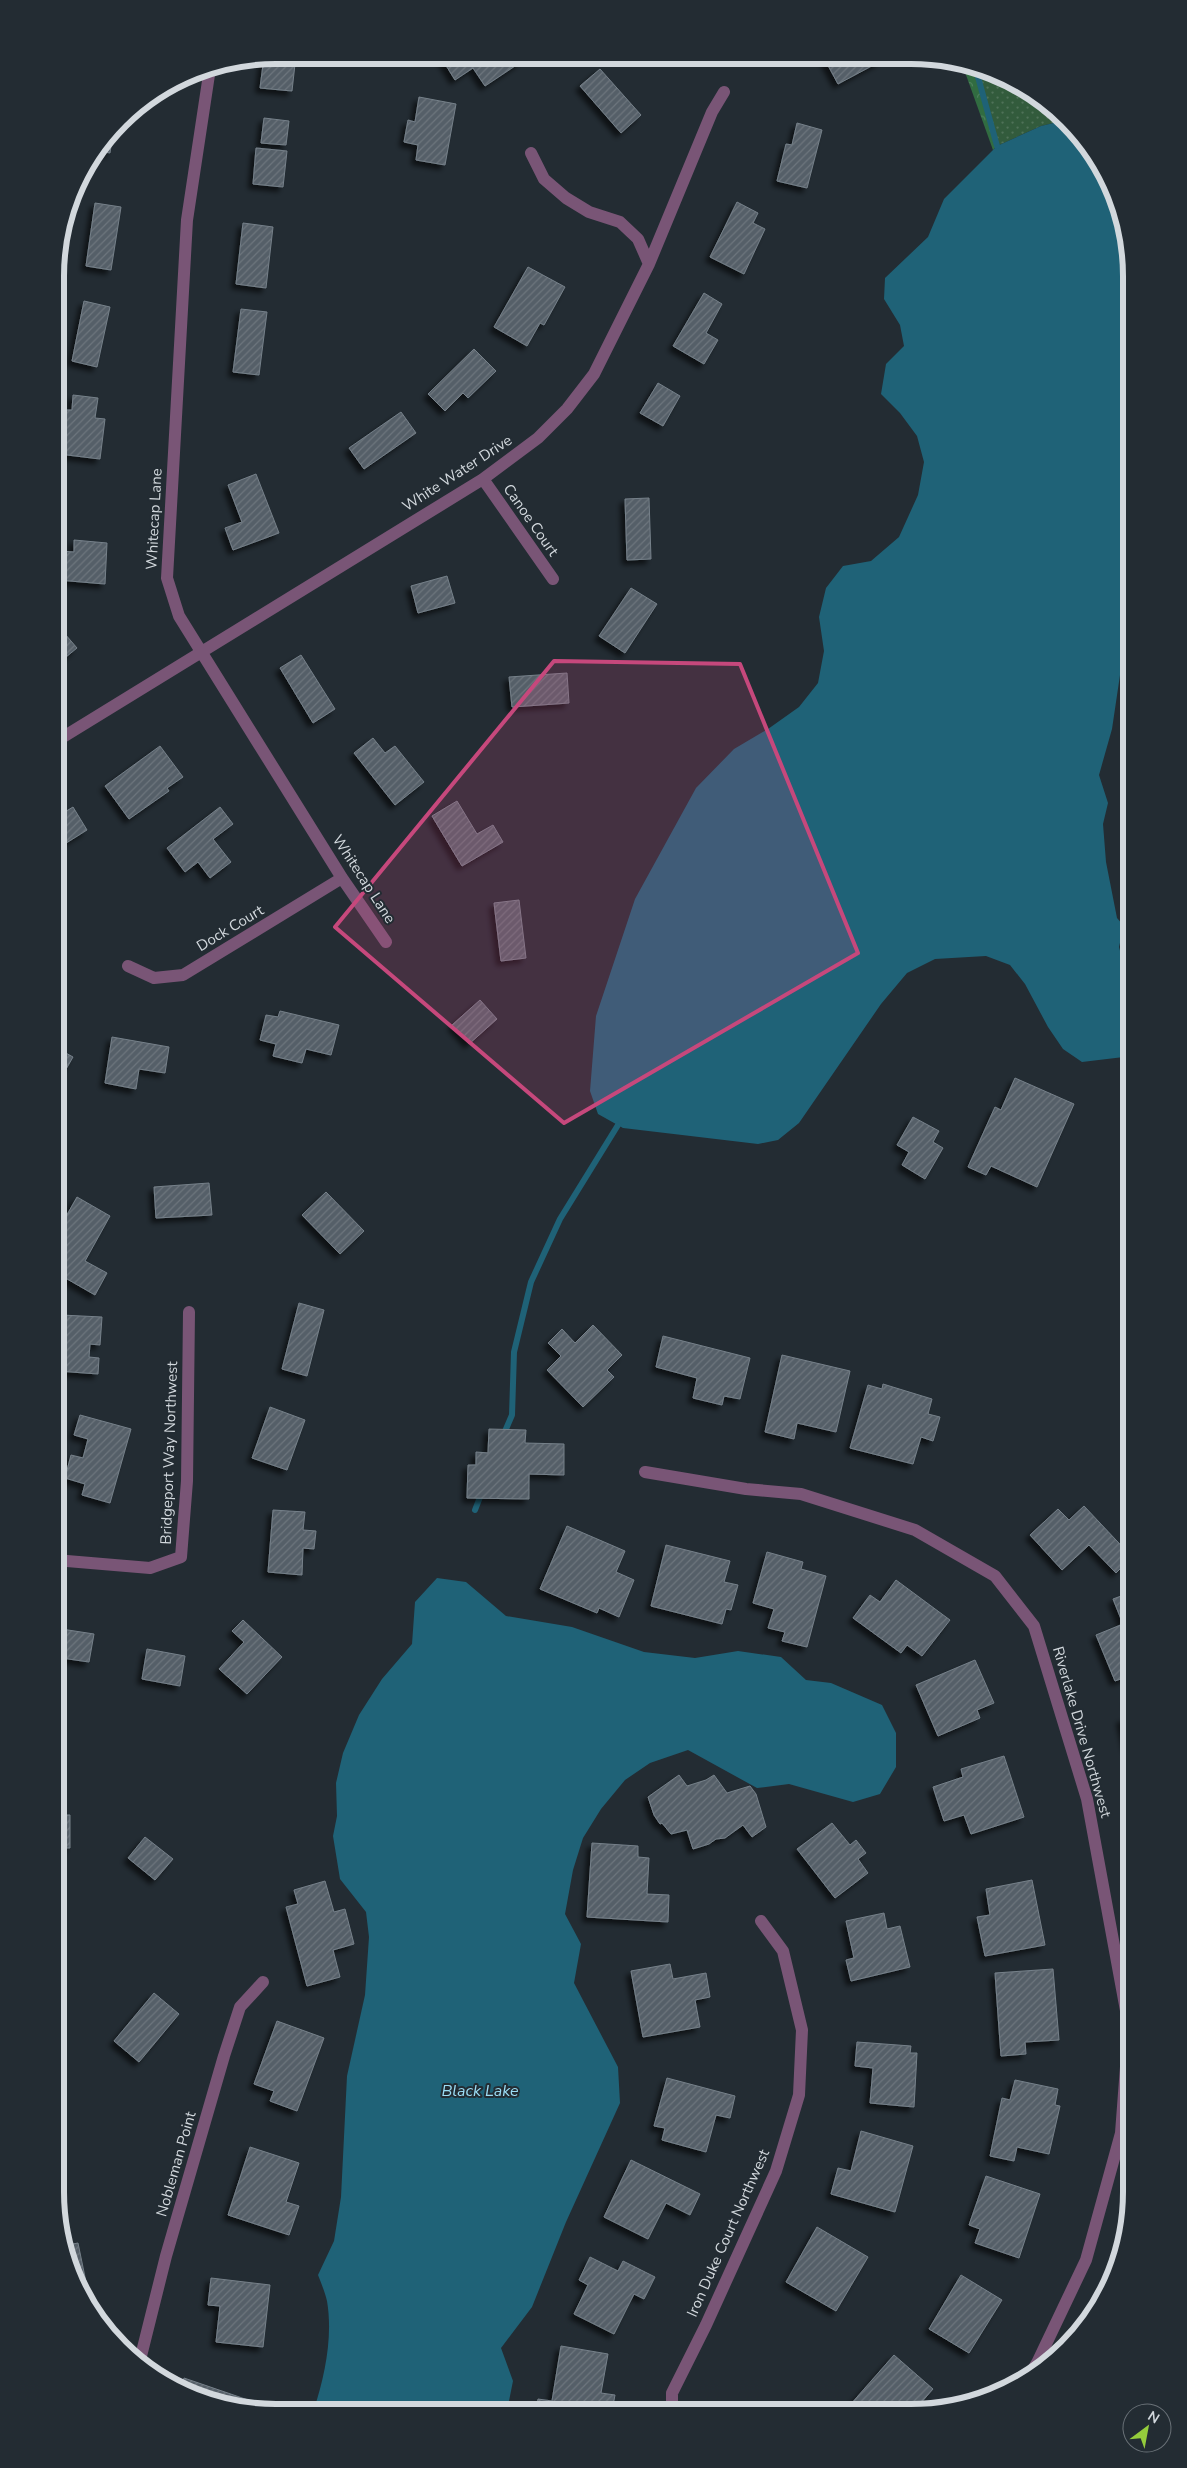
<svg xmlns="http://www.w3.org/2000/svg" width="1187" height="2468" font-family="'Nunito Sans',sans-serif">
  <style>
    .grass { fill: url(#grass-dots) }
    .forest { fill: url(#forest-crowns) }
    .water { fill: #1f6277 }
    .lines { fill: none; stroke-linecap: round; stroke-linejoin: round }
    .stream { stroke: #1f6277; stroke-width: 6 }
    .building { fill: url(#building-hatch); stroke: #76818a; filter: url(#shadow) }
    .street { stroke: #795576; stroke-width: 12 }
    .marked { fill: #c6487c; fill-opacity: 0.2; stroke: #c6487c; stroke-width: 4; stroke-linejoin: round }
    .labels { text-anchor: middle; stroke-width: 4; stroke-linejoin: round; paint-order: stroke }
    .street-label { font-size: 15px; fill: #d2d8dd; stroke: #232c33 }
    .water-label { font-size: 16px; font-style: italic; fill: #9bdcf4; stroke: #232c33 }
    .rim { fill: none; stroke: #d2d8dd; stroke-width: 6 }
  </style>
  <defs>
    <pattern id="grass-dots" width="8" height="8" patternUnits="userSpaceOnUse" patternTransform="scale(1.25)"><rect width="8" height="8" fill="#325b3c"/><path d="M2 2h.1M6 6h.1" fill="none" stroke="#4f7258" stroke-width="1.8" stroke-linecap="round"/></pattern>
    <pattern id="forest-crowns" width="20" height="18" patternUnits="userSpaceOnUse" patternTransform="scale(1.25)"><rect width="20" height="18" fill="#316c41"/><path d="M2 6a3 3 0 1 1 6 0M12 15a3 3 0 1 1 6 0" fill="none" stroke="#4e805c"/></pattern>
    <pattern id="building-hatch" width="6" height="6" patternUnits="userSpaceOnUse" patternTransform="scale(1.25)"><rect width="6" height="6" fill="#555f68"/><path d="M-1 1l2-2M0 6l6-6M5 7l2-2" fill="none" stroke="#6d757d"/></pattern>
    <filter id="shadow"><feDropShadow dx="-4.5" dy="4.5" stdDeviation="2.5" flood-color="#0009"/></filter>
  </defs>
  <rect width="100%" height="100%" fill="#232c33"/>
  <path class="grass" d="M 975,66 C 1008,77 1042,93 1066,120 L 1041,126 L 997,146 Z"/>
  <path class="forest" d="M 961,61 L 975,66 L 997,146 L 993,150 Z"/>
  <path class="water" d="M 1066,120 L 1095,153 L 1124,218 L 1132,276 L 1132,583 L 1127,628 L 1112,729 L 1099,775 L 1108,803 L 1103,824 L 1106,862 L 1117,918 L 1124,926 L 1119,947 L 1132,995 L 1132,1056 L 1082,1062 L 1063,1049 L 1048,1027 L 1025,984 L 1010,965 L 986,956 L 935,959 L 907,973 L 881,1004 L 799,1123 L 778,1140 L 758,1144 L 623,1128 L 598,1114 L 590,1091 L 596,1016 L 635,899 L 696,788 L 734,749 L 768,729 L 799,707 L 818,683 L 824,651 L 819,617 L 826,588 L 843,566 L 871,561 L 899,537 L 918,495 L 924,462 L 917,436 L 900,413 L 881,394 L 886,364 L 904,346 L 900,325 L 884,299 L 885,278 L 928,237 L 944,199 L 997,146 L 1041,126 Z
    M 437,1578 L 466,1582 L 506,1616 L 572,1627 L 644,1652 L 695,1658 L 738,1651 L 781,1657 L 806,1680 L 831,1683 L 882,1705 L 896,1733 L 896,1767 L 880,1794 L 853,1802 L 789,1784 L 757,1788 L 688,1750 L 650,1763 L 625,1780 L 601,1809 L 583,1838 L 573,1870 L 565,1914 L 581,1944 L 574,1983 L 618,2067 L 620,2103 L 566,2222 L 532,2307 L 501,2348 L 513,2381 L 507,2411 L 314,2409 C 325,2376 333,2336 327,2301 C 325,2292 321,2283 318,2275 L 334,2241 L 341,2197 L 347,2076 L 365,1995 L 369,1937 L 366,1912 L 340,1879 L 333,1836 L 337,1816 L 336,1783 L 343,1753 L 359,1715 L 382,1679 L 412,1644 L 415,1602 Z"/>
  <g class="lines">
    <path class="stream" d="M 975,66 L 997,146
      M 503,1436 L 512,1415 L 514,1352 L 531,1282 L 560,1219 L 618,1125
      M 475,1510 L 482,1492"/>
  </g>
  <path class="building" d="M 276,55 L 296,55 L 292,91 L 260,88 L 264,57 Z
    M 446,56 L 517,56 L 521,62 L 485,86 L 473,68 L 455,80 L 442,59 Z
    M 824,58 L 880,59 L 881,61 L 838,84 Z
    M 600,69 L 641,115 L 621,133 L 580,86 Z
    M 419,97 L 456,104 L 445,165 L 416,160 L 418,145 L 404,142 L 408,120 L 415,122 Z
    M 264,118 L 289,121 L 286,145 L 261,143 Z
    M 797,123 L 822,130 L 807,188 L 777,181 L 786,144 L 792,145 Z
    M 113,132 L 110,153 L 99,151 Z
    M 256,148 L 287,151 L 283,187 L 253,184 Z
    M 737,202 L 758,213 L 753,223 L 765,229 L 744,274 L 710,257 Z
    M 95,203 L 121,207 L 111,270 L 86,266 Z
    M 243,223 L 273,227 L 266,288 L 236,284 Z
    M 528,267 L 565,287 L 544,325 L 540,323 L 527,346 L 494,327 Z
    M 704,293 L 722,304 L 706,333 L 718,340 L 704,364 L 673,346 Z
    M 84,301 L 110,307 L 97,367 L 72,361 Z
    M 241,309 L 267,312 L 259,375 L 233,372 Z
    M 474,349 L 496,371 L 468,398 L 463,393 L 445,411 L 428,394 Z
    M 658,383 L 680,396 L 663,426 L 640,413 Z
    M 73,395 L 98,398 L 95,418 L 105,419 L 100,459 L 59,454 L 64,410 L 72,410 Z
    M 401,412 L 416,433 L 364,469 L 349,448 Z
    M 256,474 L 279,533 L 233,550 L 225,528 L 242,522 L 228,485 Z
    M 649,498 L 651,559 L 627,560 L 625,499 Z
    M 74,540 L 107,543 L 105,584 L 58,580 L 59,551 L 74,552 Z
    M 447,576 L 455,603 L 418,613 L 411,586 Z
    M 631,588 L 657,604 L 625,653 L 599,636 Z
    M 59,627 L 77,648 L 55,666 L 55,630 Z
    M 301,655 L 335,709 L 313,723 L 280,668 Z
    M 567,673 L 569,703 L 512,707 L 509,677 Z
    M 373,738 L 385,753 L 395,746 L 424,782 L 395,805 L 354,753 Z
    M 160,746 L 183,777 L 167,788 L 169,791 L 129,819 L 105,786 Z
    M 457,801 L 477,834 L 493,825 L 503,842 L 462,866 L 432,816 Z
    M 73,807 L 87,830 L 55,850 L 55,818 Z
    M 220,807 L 233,824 L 213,839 L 231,862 L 210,878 L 198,862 L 185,872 L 167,848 Z
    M 519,900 L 526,958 L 501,961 L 494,903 Z
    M 480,1000 L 497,1019 L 469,1044 L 452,1025 Z
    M 280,1011 L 339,1025 L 331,1055 L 306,1049 L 302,1063 L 273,1056 L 276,1044 L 260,1040 L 266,1015 L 278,1017 Z
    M 112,1037 L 169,1047 L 165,1073 L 139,1069 L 136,1089 L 105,1083 Z
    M 55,1047 L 73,1057 L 57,1085 L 55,1083 Z
    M 1015,1078 L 1074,1104 L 1037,1187 L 991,1166 L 986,1175 L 968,1167 L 995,1107 L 1001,1110 Z
    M 913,1117 L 939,1131 L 933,1142 L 943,1148 L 925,1179 L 902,1165 L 909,1152 L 897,1145 Z
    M 209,1183 L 212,1215 L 156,1218 L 154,1187 Z
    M 326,1192 L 364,1231 L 340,1254 L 302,1215 Z
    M 77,1197 L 110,1216 L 85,1261 L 107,1273 L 95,1295 L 55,1272 L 55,1236 Z
    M 299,1303 L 324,1310 L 307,1376 L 282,1369 Z
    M 61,1315 L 102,1317 L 100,1345 L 90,1344 L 89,1357 L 99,1358 L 98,1374 L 58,1371 Z
    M 593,1325 L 622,1355 L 607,1370 L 614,1377 L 583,1407 L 547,1370 L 561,1356 L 548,1343 L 562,1329 L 575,1343 Z
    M 663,1336 L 750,1358 L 740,1399 L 724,1396 L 722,1405 L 693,1398 L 697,1378 L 656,1367 Z
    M 782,1355 L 850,1371 L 836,1432 L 797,1423 L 794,1439 L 765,1432 Z
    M 883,1384 L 932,1399 L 928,1414 L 940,1417 L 933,1441 L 921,1437 L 913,1464 L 850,1448 L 868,1385 L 882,1389 Z
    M 270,1407 L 305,1420 L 287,1470 L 252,1458 Z
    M 80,1415 L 131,1429 L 110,1503 L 82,1495 L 85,1484 L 65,1478 L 71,1455 L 83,1458 L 88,1439 L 74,1435 Z
    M 489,1429 L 526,1430 L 525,1443 L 564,1444 L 564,1475 L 529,1474 L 529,1499 L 467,1498 L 468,1465 L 476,1465 L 476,1452 L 488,1453 Z
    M 1084,1506 L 1132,1557 L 1116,1573 L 1089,1545 L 1062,1570 L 1030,1535 L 1058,1509 L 1069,1520 Z
    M 273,1510 L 305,1512 L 303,1530 L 316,1531 L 314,1549 L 303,1548 L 302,1575 L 268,1572 Z
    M 567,1526 L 625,1551 L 616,1572 L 634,1580 L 619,1617 L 599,1608 L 597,1613 L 540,1589 Z
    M 666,1545 L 730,1561 L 724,1582 L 738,1585 L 731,1610 L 726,1609 L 722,1624 L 651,1606 Z
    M 767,1552 L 803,1562 L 801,1569 L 826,1576 L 807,1647 L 782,1641 L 785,1632 L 768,1628 L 774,1609 L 753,1603 Z
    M 896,1580 L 950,1620 L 922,1656 L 907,1645 L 901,1653 L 853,1618 L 870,1595 L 880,1602 Z
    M 1132,1592 L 1132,1675 L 1115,1681 L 1096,1635 L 1123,1624 L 1113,1599 Z
    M 243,1620 L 282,1657 L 247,1694 L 219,1669 L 244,1642 L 232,1631 Z
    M 55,1628 L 94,1634 L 89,1662 L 55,1657 Z
    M 147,1649 L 185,1656 L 180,1686 L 142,1679 Z
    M 975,1660 L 994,1703 L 977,1710 L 980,1718 L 938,1736 L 916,1685 Z
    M 1128,1700 L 1132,1700 L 1132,1714 Z
    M 1132,1716 L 1132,1748 L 1128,1749 L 1121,1719 Z
    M 1004,1756 L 1024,1817 L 971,1834 L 964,1815 L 944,1821 L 933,1787 L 963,1777 L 961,1769 Z
    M 679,1775 L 687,1786 L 706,1780 L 714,1775 L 727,1793 L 750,1786 L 756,1794 L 766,1827 L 752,1837 L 743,1825 L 725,1838 L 716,1839 L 709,1844 L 693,1849 L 687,1830 L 671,1834 L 662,1823 L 660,1824 L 654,1815 L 648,1797 Z
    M 55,1815 L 70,1815 L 70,1848 L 55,1848 Z
    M 832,1823 L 850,1845 L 856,1840 L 866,1853 L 858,1859 L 868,1873 L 835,1898 L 797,1849 Z
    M 145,1837 L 173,1859 L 155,1880 L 128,1858 Z
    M 592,1843 L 638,1846 L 638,1857 L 649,1858 L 647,1894 L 669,1895 L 668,1922 L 587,1917 Z
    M 1032,1880 L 1045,1945 L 985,1956 L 977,1917 L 990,1915 L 986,1889 Z
    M 325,1881 L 334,1912 L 345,1909 L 354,1944 L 333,1950 L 340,1977 L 307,1986 L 286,1907 L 298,1904 L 294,1890 Z
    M 884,1913 L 887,1929 L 900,1926 L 910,1967 L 851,1981 L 846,1960 L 854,1958 L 846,1921 Z
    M 670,1964 L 673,1979 L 706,1973 L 710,1997 L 695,2000 L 700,2027 L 643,2037 L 631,1971 Z
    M 1053,1969 L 1059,2040 L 1025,2042 L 1026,2054 L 1001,2056 L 995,1973 Z
    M 154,1993 L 179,2014 L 139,2062 L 114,2041 Z
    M 277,2021 L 324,2038 L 297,2111 L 270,2101 L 274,2091 L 254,2084 Z
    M 857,2042 L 911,2046 L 910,2053 L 917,2053 L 914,2107 L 870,2103 L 873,2068 L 855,2066 Z
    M 55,2061 L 66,2089 L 55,2092 Z
    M 667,2078 L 735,2096 L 730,2118 L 716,2115 L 706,2152 L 662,2140 L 665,2128 L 654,2126 Z
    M 1015,2080 L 1058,2089 L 1055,2105 L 1060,2106 L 1049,2154 L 1017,2147 L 1014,2161 L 990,2156 L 1002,2098 L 1010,2100 Z
    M 861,2131 L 913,2146 L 895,2212 L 831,2194 L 838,2168 L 851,2171 Z
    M 250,2147 L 299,2163 L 286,2202 L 299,2206 L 289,2235 L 228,2215 Z
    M 631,2160 L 700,2194 L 690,2215 L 666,2203 L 648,2239 L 604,2217 Z
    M 986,2176 L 1040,2194 L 1019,2258 L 975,2243 L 980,2229 L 969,2225 Z
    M 817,2227 L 868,2257 L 836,2311 L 786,2282 Z
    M 78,2243 L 93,2316 L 63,2250 L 62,2246 Z
    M 590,2257 L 618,2271 L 623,2261 L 655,2277 L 644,2299 L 634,2294 L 614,2334 L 574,2314 L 588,2285 L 579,2280 Z
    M 961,2275 L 1002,2300 L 969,2353 L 929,2329 Z
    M 211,2278 L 270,2285 L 263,2347 L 216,2342 L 220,2306 L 208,2305 Z
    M 561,2346 L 608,2354 L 601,2393 L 615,2395 L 612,2411 L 536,2411 L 538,2399 L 552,2401 Z
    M 894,2355 L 933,2389 L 912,2413 L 843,2413 Z
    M 184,2378 L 254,2402 L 252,2409 L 233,2409 L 180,2391 Z"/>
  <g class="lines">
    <path class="street" d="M 210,68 L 187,220 L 167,578 L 179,616 L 342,878 L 386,942
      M 531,153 L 544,179 L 566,198 L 589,212 L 620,222 L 638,239 L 649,264
      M 483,479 L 553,579
      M 55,742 L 483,479 L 538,438 L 567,409 L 594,374 L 649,264 L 712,112 L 724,92
      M 128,966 L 154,978 L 183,975 L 342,878
      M 645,1472 L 746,1489 L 801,1494 L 915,1530 L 995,1576 L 1034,1626 L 1087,1799 L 1129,2027 L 1121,2133 L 1086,2260 L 1037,2363 L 1027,2379
      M 55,1560 L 150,1568 L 181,1557 L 187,1481 L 189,1312
      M 139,2364 L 166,2256 L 224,2056 L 240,2007 L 263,1982
      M 672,2412 L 672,2393 L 706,2325 L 776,2171 L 799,2095 L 802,2030 L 783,1951 L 761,1921"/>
  </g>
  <path class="marked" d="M 554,661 L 740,664 L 858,953 L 564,1123 L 335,927 Z"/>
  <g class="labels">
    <g class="street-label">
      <text transform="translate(457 473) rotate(-33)" y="5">White Water Drive</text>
      <text transform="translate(154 519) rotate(-87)" y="5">Whitecap Lane</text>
      <text transform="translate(531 520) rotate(55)" y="5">Canoe Court</text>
      <text transform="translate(364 879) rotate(57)" y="5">Whitecap Lane</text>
      <text transform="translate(230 928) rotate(-31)" y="5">Dock Court</text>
      <text transform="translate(169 1453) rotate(-88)" y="5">Bridgeport Way Northwest</text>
      <text transform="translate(1082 1732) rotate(74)" y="5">Riverlake Drive Northwest</text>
      <text transform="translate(176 2164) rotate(-74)" y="5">Nobleman Point</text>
      <text transform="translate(728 2233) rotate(-66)" y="5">Iron Duke Court Northwest</text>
    </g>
    <g class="water-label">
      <text x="480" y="2096">Black Lake</text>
    </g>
  </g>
  <path d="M0 0H1187V2468H0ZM276 64H911A212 212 0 0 1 1123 276V2192A212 212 0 0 1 911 2404H276A212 212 0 0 1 64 2192V276A212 212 0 0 1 276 64Z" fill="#232c33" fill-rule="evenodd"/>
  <path class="rim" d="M276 64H911A212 212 0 0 1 1123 276V2192A212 212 0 0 1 911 2404H276A212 212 0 0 1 64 2192V276A212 212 0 0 1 276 64Z"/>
  <g transform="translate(1147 2428) rotate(32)"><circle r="24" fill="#232c33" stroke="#697177"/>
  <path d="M0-4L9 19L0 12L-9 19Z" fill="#94cc3c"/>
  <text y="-8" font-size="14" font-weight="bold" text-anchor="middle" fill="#d2d8dd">N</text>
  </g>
</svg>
